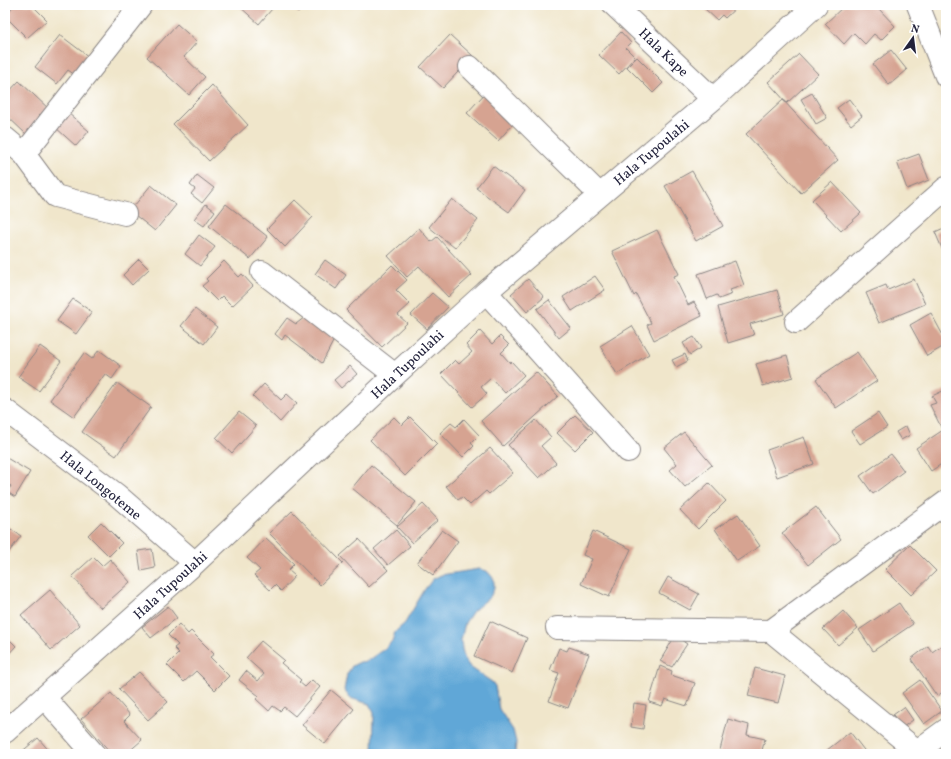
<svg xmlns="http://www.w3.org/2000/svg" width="951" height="759" font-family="Vollkorn,serif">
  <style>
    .water { fill: #61a7d7; stroke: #426489 }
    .building { fill: #d6a391 }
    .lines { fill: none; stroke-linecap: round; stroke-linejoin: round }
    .minor-casing { stroke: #898483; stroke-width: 24 }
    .minor { stroke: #fff; stroke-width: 22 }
    .labels { text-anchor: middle; stroke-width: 3; stroke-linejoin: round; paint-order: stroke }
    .street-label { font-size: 14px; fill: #22223b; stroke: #fff }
  </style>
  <rect width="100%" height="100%" fill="#fff"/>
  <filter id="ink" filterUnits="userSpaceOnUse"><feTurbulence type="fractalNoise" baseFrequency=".025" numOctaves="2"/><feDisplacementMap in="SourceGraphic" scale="8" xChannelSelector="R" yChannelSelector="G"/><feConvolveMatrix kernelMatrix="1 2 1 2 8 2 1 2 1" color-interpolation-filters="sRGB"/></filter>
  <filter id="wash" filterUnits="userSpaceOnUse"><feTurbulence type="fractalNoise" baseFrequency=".012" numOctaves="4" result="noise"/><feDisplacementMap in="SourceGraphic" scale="16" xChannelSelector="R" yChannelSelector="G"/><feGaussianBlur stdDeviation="0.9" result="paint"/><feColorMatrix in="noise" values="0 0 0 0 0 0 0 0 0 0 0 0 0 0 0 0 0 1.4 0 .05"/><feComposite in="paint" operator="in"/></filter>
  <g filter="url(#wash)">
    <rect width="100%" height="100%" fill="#f0e6cb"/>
    <path class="water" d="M 479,569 L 487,571 L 494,579 L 494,589 L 490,597 L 473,611 L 465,623 L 461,640 L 462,649 L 465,660 L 470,667 L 492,682 L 495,686 L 499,709 L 513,730 L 516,742 L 515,754 L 373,754 L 374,713 L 369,704 L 350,698 L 344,690 L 347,674 L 352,666 L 360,662 L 367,661 L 384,649 L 392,641 L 395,632 L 405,623 L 425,589 L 433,579 L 441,575 Z"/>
    <g id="blocks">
      <path class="building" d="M 14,5 L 32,5 L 47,20 L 27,38 L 5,16 Z
        M 238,5 L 268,5 L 272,9 L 259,24 Z
        M 291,5 L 306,5 L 298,13 Z
        M 707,5 L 739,5 L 725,18 L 722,15 L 717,20 L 704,8 Z
        M 845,5 L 884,5 L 879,9 L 895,26 L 881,40 L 874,34 L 865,44 L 854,33 L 844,44 L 825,24 Z
        M 177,24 L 197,42 L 184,57 L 205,77 L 189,95 L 147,57 Z
        M 621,32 L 631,43 L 626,48 L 635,57 L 619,74 L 599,55 Z
        M 60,35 L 89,57 L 75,75 L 68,70 L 57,84 L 35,67 Z
        M 450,35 L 473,56 L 443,88 L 420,67 Z
        M 891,50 L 907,70 L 889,85 L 873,64 Z
        M 799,54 L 818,74 L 787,103 L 768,82 Z
        M 637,57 L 663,83 L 653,93 L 627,67 Z
        M 19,81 L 50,110 L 27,135 L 5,114 L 5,96 Z
        M 212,85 L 248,125 L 209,161 L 173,124 Z
        M 488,90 L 519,117 L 498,141 L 467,113 Z
        M 812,93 L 827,118 L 816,124 L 801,99 Z
        M 849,99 L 862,116 L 851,125 L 837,108 Z
        M 783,100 L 838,160 L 801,193 L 746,134 Z
        M 68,113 L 89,131 L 76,146 L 55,127 Z
        M 919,154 L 929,180 L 907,189 L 897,162 Z
        M 493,166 L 525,190 L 509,212 L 476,188 Z
        M 692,171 L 723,226 L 696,241 L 665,186 Z
        M 197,175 L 214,188 L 202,203 L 191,194 L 195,189 L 190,185 Z
        M 832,182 L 861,213 L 841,231 L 812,200 Z
        M 151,185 L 176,205 L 155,231 L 130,211 Z
        M 452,199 L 478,220 L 455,248 L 429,227 Z
        M 295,200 L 313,217 L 285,247 L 267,229 Z
        M 206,204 L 215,211 L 204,226 L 194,219 Z
        M 226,204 L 268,237 L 250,259 L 209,226 Z
        M 946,227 L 946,258 L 935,232 Z
        M 419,228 L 431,242 L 437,237 L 472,275 L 448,297 L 419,266 L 407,277 L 388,256 Z
        M 657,230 L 679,274 L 674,276 L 688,305 L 694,302 L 702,316 L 654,340 L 647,325 L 651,323 L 636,294 L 634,296 L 612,251 Z
        M 199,235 L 215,247 L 200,266 L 185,254 Z
        M 139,259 L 149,269 L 132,285 L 123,275 Z
        M 325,260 L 346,275 L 336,289 L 315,274 Z
        M 224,261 L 239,277 L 242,274 L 253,286 L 232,306 L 222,296 L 217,301 L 202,286 L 208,281 L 206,279 Z
        M 735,261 L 744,285 L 730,290 L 732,294 L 719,299 L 717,295 L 707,299 L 698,274 Z
        M 392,265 L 407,280 L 396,290 L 410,304 L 398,315 L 407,323 L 382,347 L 346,310 Z
        M 595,276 L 605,290 L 572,311 L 563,297 Z
        M 528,279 L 544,297 L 527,312 L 511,294 Z
        M 914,279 L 925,304 L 879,323 L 866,293 L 886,285 L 888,290 Z
        M 777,290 L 784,314 L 750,324 L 754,335 L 728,343 L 718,307 Z
        M 432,293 L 448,307 L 427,329 L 411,315 Z
        M 73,299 L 92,312 L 76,334 L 57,321 Z
        M 549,300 L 571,328 L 559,338 L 537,309 Z
        M 195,309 L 217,327 L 204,344 L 181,326 Z
        M 931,313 L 946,341 L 946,345 L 927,356 L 910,325 Z
        M 305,317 L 336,336 L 322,363 L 285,335 L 282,340 L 275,334 L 287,318 L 296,324 Z
        M 632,326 L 649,354 L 617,374 L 600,346 Z
        M 480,331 L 492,344 L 500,336 L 509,345 L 501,353 L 510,363 L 511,361 L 524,375 L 505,393 L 491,378 L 481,387 L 487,394 L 472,407 L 441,374 L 455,360 L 459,364 L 472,352 L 466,345 Z
        M 694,337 L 701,348 L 690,355 L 683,343 Z
        M 40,346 L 61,361 L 39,391 L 18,377 Z
        M 99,350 L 121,366 L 112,379 L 105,374 L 74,417 L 50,400 L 84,353 L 92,359 Z
        M 857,352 L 877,381 L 836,408 L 816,379 Z
        M 685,354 L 688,361 L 676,367 L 672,360 Z
        M 787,355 L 793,377 L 763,386 L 756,364 Z
        M 350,366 L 357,374 L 341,388 L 334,380 Z
        M 536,372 L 558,396 L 503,446 L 481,421 Z
        M 117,383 L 151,407 L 116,456 L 82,432 Z
        M 264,384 L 281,400 L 287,394 L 297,403 L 280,422 L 253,396 Z
        M 945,390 L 946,392 L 946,427 L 942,429 L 930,405 L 936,403 L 932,396 Z
        M 239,412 L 256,426 L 232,453 L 216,438 Z
        M 878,413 L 887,427 L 860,444 L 851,431 Z
        M 575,415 L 593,432 L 575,450 L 557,433 Z
        M 394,417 L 402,425 L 410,417 L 437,444 L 405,476 L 370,440 Z
        M 464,419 L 479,435 L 471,443 L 474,446 L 463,457 L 440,433 L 451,423 L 456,427 Z
        M 536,420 L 551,437 L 541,446 L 556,463 L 539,478 L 508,445 Z
        M 906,426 L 910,435 L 901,440 L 896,432 Z
        M 946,428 L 946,461 L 931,471 L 916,448 Z
        M 684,432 L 712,465 L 685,487 L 670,470 L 677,464 L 664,448 Z
        M 804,437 L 814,464 L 777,477 L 767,450 Z
        M 490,448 L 513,473 L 489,494 L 486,491 L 470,505 L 462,497 L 458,500 L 446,486 Z
        M 891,454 L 904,471 L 873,494 L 860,476 Z
        M 5,457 L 30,472 L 15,497 L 7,492 L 11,486 L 5,482 Z
        M 371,465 L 416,502 L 397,525 L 352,488 Z
        M 709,483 L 726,501 L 698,529 L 680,510 Z
        M 423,504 L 438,520 L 412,543 L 397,527 Z
        M 816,507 L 841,539 L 808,565 L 782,533 Z
        M 292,511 L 343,563 L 320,585 L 269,533 Z
        M 738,514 L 760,546 L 737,561 L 715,529 Z
        M 101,522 L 122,543 L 109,556 L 88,535 Z
        M 5,525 L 21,536 L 6,556 L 5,555 Z
        M 396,530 L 410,546 L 388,565 L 374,549 Z
        M 442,530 L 458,541 L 433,575 L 417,563 Z
        M 593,531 L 631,549 L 609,597 L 581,584 L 592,559 L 583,555 Z
        M 266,538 L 294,564 L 288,570 L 295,576 L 281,591 L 275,585 L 270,590 L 254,575 L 260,570 L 247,558 Z
        M 359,539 L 388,570 L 369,587 L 340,556 Z
        M 910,545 L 936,571 L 911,595 L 885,569 Z
        M 152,549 L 155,568 L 141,571 L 138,551 Z
        M 93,557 L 102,566 L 110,559 L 130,582 L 101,608 L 72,576 Z
        M 668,577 L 699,594 L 690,610 L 659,593 Z
        M 50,590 L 80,625 L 51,650 L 21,615 Z
        M 899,603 L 913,624 L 873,651 L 859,630 Z
        M 168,606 L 177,618 L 151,638 L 142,627 Z
        M 843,611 L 858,628 L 838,645 L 823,629 Z
        M 490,621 L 527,638 L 512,673 L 474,656 Z
        M 179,624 L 188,634 L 191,631 L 214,654 L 210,657 L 229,676 L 215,690 L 196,671 L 184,682 L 167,665 L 179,653 L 174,648 L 178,645 L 168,635 Z
        M 5,635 L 16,646 L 5,658 Z
        M 675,636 L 687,644 L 672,667 L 660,661 Z
        M 261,641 L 284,660 L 281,663 L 301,680 L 299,682 L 305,687 L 312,680 L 320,687 L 295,716 L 284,707 L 280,711 L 273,706 L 269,711 L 256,699 L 259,696 L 239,680 L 246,671 L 258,681 L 264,674 L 246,658 Z
        M 945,643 L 946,690 L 937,696 L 911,659 L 928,646 L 932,652 Z
        M 569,647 L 589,654 L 568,708 L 549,701 L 559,673 L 550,670 L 559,648 L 567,651 Z
        M 660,666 L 672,671 L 671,675 L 695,683 L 687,706 L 665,699 L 662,706 L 649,702 Z
        M 755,668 L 785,676 L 778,703 L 748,696 Z
        M 139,672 L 168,702 L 148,720 L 119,689 Z
        M 920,680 L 942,711 L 924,724 L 902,693 Z
        M 331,690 L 354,709 L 325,744 L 302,725 Z
        M 111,693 L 130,715 L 124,721 L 142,740 L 126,754 L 112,754 L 81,719 Z
        M 634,703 L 646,705 L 643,729 L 631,727 Z
        M 904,707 L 913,720 L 903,727 L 893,715 Z
        M 728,719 L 749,725 L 747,735 L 765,739 L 761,754 L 719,754 Z
        M 850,732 L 867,754 L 822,754 Z
        M 38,738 L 52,754 L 19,754 Z"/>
    </g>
  </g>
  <g filter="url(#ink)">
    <use href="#blocks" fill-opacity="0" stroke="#898483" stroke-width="1"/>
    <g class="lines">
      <g class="minor-casing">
        <path id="minor" d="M 614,5 L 713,99
          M 918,5 L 946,76
          M 470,67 L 600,195
          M 5,138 L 24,154 L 55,196 L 125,214
          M 24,154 L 141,5
          M 262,272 L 395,375
          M 486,292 L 628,451
          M 796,322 L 946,188
          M 5,410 L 117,495 L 195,563
          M 557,628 L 771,631 L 946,502
          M 771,631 L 917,751
          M 44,697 L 94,754
          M 5,732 L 195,563 L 395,375 L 486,292 L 713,99 L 816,5
          M 913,754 L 946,730"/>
      </g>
      <use href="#minor" class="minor"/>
    </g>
  </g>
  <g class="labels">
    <g class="street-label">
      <text transform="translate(664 52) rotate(44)" y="5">Hala Kape</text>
      <text transform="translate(651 152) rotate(-40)" y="5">Hala Tupoulahi</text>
      <text transform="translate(407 364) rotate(-43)" y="5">Hala Tupoulahi</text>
      <text transform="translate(101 485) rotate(39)" y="5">Hala Longoteme</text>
      <text transform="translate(170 585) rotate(-42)" y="5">Hala Tupoulahi</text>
    </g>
  </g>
  <rect width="951" height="759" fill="none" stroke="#fff" stroke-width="20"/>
  <g transform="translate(913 38) rotate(14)" stroke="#ffffff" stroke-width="3" paint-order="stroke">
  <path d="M0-3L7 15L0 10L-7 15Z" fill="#22223b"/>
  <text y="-6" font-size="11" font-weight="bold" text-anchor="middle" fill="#22223b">N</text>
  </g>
</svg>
